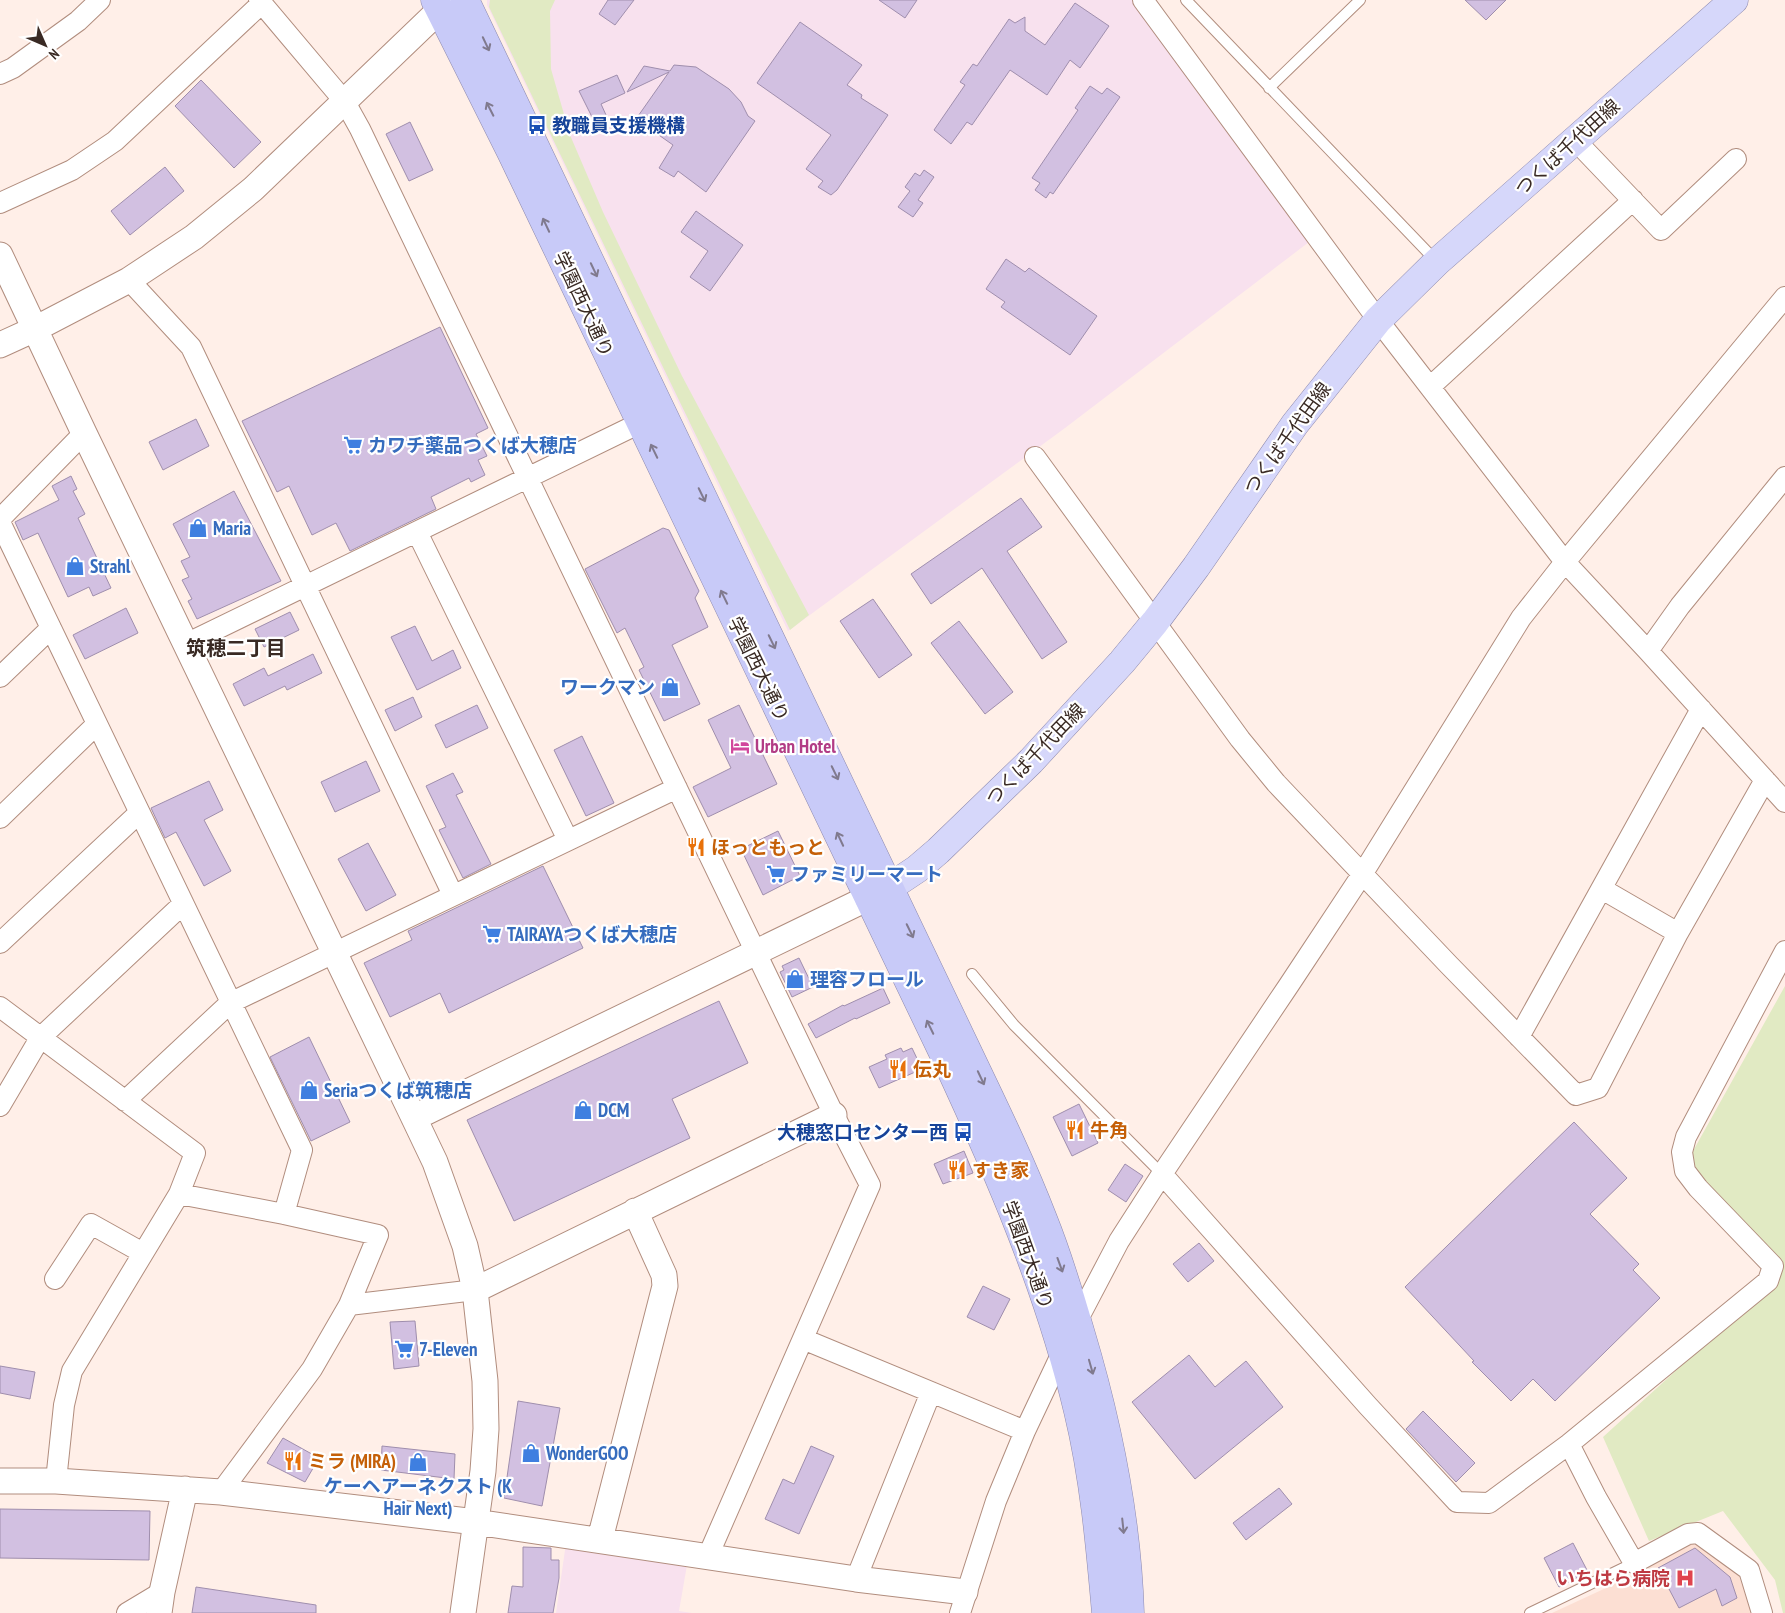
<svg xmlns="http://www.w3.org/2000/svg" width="1785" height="1613" font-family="'PT Sans Narrow','Noto Sans JP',sans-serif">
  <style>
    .commercial { fill: #f8e1ee }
    .built { fill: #fcdfd3 }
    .green { fill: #e1eac3 }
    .building { fill: #d2c0e1; stroke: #9f8ead }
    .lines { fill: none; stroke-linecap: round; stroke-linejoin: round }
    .service-casing { stroke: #b18d7e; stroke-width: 12 }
    .minor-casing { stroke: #b18d7e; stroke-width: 22 }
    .tertiary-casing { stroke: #b18d7e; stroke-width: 27 }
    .primary-casing { stroke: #8d89ad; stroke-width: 29 }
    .trunk-casing { stroke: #8d89ad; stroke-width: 29 }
    .service { stroke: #fff; stroke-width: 10 }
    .minor { stroke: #fff; stroke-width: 20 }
    .tertiary { stroke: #fff; stroke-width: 25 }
    .primary { stroke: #d6d7fa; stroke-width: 28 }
    .trunk { stroke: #c8caf8; stroke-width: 28 }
    .oneway { stroke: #807a8e }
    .labels { text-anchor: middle; stroke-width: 4.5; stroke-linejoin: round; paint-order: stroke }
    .transit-label { font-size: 19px; font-weight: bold; fill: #164399; stroke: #fff; text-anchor: start }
    .street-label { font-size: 19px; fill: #392a24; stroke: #fff }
    .shop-label { font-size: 19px; font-weight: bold; fill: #366cbe; stroke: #fff; text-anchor: start }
    .hotel-label { font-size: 19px; font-weight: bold; fill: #b23c85; stroke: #fff; text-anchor: start }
    .food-label { font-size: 19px; font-weight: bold; fill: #c56008; stroke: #fff; text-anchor: start }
    .health-label { font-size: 19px; font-weight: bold; fill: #be3a42; stroke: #fff; text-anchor: end }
    .neighbourhood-label { font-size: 20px; font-weight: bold; fill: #392a24; stroke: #fff }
  </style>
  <rect width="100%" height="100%" fill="#ffefe8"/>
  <path class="commercial" d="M 487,0 L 1132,0 L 1309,242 L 1065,428 L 788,631 L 487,5 Z
    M 566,1543 L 687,1565 L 679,1611 L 692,1613 L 556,1613 Z"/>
  <path class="built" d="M 1695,1541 L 1741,1575 L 1752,1613 L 1552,1613 L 1621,1581 Z"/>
  <path class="green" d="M 490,0 L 555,0 L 550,11 L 551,69 L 570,135 L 603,212 L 682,376 L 809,615 L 790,630 L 489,7 Z
    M 1785,986 L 1785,1613 L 1783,1613 L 1775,1580 L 1723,1511 L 1649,1541 L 1603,1437 L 1781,1275 L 1688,1160 Z"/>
  <path class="building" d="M 608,0 L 634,0 L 615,25 L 599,14 Z
    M 879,0 L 917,0 L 905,18 Z
    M 1465,0 L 1506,0 L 1486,20 Z
    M 1075,3 L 1109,26 L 1080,68 L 1070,60 L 1047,95 L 1010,70 L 972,125 L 967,122 L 951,144 L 934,130 L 965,85 L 960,82 L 973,64 L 977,66 L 1009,19 L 1015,23 L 1025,17 L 1025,31 L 1045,45 Z
    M 800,22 L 862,65 L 847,85 L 862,95 L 861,98 L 888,115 L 837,190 L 831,195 L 818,187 L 823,181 L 806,169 L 831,135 L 757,83 Z
    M 674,65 L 696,67 L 729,89 L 741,102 L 748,116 L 755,121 L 706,192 L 678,171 L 674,177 L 659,168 L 673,145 L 636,119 L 669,72 L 627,92 L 644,66 L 670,71 Z
    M 617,75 L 625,93 L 601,104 L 606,115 L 594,121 L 579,91 Z
    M 201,80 L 261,142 L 234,168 L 175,106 Z
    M 1090,86 L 1102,94 L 1107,88 L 1120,97 L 1053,194 L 1050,192 L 1046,198 L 1035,190 L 1040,183 L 1032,178 L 1078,110 L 1075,108 Z
    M 410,122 L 433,170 L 409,181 L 386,134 Z
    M 165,167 L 184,191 L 130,235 L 111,211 Z
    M 924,170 L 934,177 L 918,200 L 923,203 L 913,217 L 898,207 L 910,191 L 905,187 L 915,173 L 920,176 Z
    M 696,211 L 743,245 L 710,291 L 690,277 L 708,251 L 681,232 Z
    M 1006,259 L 1025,272 L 1029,268 L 1097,316 L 1070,355 L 1001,307 L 1005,302 L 986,289 Z
    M 440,327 L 488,428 L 476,434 L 487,456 L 478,460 L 485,475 L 471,482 L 469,478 L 431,497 L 436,509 L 350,551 L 336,523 L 312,535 L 289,486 L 277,492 L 242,421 Z
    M 196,419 L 209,446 L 163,470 L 149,442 Z
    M 71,476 L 77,489 L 73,491 L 85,514 L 78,518 L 111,588 L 93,596 L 89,587 L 68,597 L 38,533 L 23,540 L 15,522 L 59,500 L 52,486 Z
    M 234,491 L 281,581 L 197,619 L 188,601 L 192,599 L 182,580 L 189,577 L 181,561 L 190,557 L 173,524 Z
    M 1021,498 L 1042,527 L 1007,551 L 1067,642 L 1042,659 L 982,568 L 931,604 L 911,574 Z
    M 663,528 L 669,530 L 699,591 L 695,598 L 708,627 L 672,645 L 700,704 L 664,721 L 639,670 L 644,667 L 625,628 L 617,633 L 585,569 Z
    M 873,599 L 912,655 L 879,678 L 840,621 Z
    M 126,608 L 138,633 L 85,659 L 73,635 Z
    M 290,612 L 299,630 L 264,647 L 255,629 Z
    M 959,621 L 1013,692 L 985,714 L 931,643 Z
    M 415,626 L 432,661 L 453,650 L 461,668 L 417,690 L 391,637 Z
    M 313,654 L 322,673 L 287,690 L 285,686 L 244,706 L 233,684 L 264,668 L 268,676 Z
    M 413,697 L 422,717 L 395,731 L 385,710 Z
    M 477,705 L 488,728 L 446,748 L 435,725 Z
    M 739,705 L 777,784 L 708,817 L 693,787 L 731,768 L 708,720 Z
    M 582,736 L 614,803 L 586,816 L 554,750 Z
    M 366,761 L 380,791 L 335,812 L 321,782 Z
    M 453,773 L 463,792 L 456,795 L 491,864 L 463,878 L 439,830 L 446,827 L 426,786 Z
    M 209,781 L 223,810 L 204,820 L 231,871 L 204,886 L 176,832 L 165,838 L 151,808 Z
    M 778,831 L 800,876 L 763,895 L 741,849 Z
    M 368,843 L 396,895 L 366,911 L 338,859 Z
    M 543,866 L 583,948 L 449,1013 L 440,993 L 390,1017 L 364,963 L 412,940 L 408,931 Z
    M 799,958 L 813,987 L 792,997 L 780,972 L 784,970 L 782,966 Z
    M 883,988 L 890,1003 L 856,1019 L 855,1018 L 816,1038 L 808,1024 L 843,1005 L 844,1006 Z
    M 719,1001 L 748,1063 L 672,1099 L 690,1138 L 514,1221 L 467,1120 Z
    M 309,1037 L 350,1122 L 311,1141 L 270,1057 Z
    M 901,1048 L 903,1052 L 912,1048 L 922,1069 L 879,1088 L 869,1067 L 887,1059 L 885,1055 Z
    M 1079,1104 L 1098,1143 L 1072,1156 L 1053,1117 Z
    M 1574,1122 L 1627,1178 L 1590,1214 L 1639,1264 L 1633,1270 L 1660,1298 L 1555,1401 L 1533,1379 L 1511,1401 L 1472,1362 L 1474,1361 L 1405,1287 Z
    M 964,1151 L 973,1173 L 943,1184 L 934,1164 Z
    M 1125,1164 L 1143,1176 L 1126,1202 L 1108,1190 Z
    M 1199,1243 L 1214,1261 L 1188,1282 L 1173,1264 Z
    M 983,1286 L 1010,1299 L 994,1330 L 967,1317 Z
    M 415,1321 L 419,1366 L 394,1369 L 390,1322 Z
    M 1189,1355 L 1215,1387 L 1246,1361 L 1283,1407 L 1195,1479 L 1132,1402 Z
    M 0,1366 L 35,1372 L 30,1399 L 0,1393 Z
    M 518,1401 L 560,1408 L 542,1506 L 504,1498 Z
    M 1423,1411 L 1475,1463 L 1456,1482 L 1406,1429 Z
    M 283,1438 L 319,1458 L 305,1482 L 267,1463 Z
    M 382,1446 L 455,1454 L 454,1479 L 381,1470 Z
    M 811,1446 L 834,1456 L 799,1534 L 765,1519 L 783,1479 L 794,1484 Z
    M 1279,1488 L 1292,1504 L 1246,1540 L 1233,1523 Z
    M 0,1509 L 150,1511 L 149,1560 L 0,1558 Z
    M 1573,1543 L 1588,1572 L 1559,1587 L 1544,1558 Z
    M 523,1547 L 551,1548 L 551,1560 L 559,1560 L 559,1578 L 553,1613 L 508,1613 L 512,1586 L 523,1587 Z
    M 1695,1548 L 1730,1577 L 1737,1598 L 1722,1606 L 1716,1589 L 1679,1608 L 1658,1568 Z
    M 196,1587 L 316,1605 L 316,1613 L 192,1613 Z"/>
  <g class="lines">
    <g class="service-casing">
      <path id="service" d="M 1186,0 L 1437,262
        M 1269,88 L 1360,0
        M 972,974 L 1014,1025 L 1162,1174
        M 1530,1613 L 1634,1563"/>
    </g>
    <g class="minor-casing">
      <path id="minor" d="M 259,0 L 345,102 L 360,129 L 834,1115 L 870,1185 L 708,1556
        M 1143,0 L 1378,320 L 1565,562 L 1648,651 L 1785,802
        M 0,74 L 13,68 L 78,21 L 100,0
        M 1575,140 L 1661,230 L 1736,159
        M 0,203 L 72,170 L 115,141 L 262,3
        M 129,280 L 191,347 L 453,895
        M 1430,387 L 1633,200
        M 1035,457 L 1240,739 L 1276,783 L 1449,965 L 1576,1095 L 1598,1088 L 1678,933 L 1765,780
        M 0,519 L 84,433
        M 0,522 L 302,1150 L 284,1214
        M 417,532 L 568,840
        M 186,644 L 640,423
        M 1648,651 L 1680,606 L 1785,477
        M 0,677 L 51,628
        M 0,818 L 97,724
        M 1602,889 L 1678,933
        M 0,943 L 139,813
        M 0,1007 L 195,1153 L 179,1194 L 72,1371 L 64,1405 L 56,1481
        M 1519,1037 L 1701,709
        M 125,1101 L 230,1003 L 677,788
        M 0,1106 L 40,1038 L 183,904
        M 1162,1174 L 1368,1406 L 1457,1502 L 1489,1503 L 1569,1444 L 1768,1281 L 1773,1266 L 1698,1188 L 1685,1171 L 1682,1152 L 1686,1137 L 1785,951
        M 179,1194 L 284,1214 L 378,1235 L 349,1305 L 312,1369 L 221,1492
        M 55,1279 L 91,1224 L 143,1253
        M 349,1305 L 475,1290
        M 803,1339 L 1025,1431
        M 1569,1444 L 1596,1497 L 1634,1563 L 1688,1534 L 1698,1533 L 1749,1570 L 1762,1613
        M 856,1579 L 931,1392
        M 127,1613 L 162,1592
        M 960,1613 L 996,1501 L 1025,1431 L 1077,1321 L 1119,1241 L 1162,1174 L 1289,985 L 1363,873 L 1521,618 L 1565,562 L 1785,297"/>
    </g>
    <g class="tertiary-casing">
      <path id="tertiary" d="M 0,255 L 84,433 L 414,1118 L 435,1162 L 465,1246 L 475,1290 L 485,1381 L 486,1429 L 483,1471 L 463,1613
        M 0,345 L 35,329 L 129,280 L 194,237 L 253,189 L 450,0
        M 414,1118 L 868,898
        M 475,1290 L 834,1115
        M 0,1481 L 56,1481 L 221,1492 L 476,1522 L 856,1579 L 965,1592
        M 600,1539 L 665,1286 L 664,1275 L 635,1211
        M 159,1613 L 162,1592 L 185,1489"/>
    </g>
    <g class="primary-casing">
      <path id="primary" d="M 869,898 L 890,887 L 917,869 L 938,851 L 1031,761 L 1122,662 L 1155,622 L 1196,567 L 1295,424 L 1378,320 L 1437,262 L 1734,0"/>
    </g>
    <g class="trunk-casing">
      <path id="trunk" d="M 435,0 L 511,152 L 945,1057 C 998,1171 1049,1288 1078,1411 C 1094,1477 1100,1545 1106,1613
        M 465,0 L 975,1067 C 999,1117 1023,1167 1043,1219 C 1058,1256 1069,1293 1080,1331 C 1108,1424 1127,1516 1130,1613"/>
    </g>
    <use href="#service" class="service"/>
    <use href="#minor" class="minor"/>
    <use href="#tertiary" class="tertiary"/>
    <use href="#primary" class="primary"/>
    <use href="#trunk" class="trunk"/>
  </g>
  <defs><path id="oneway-shaft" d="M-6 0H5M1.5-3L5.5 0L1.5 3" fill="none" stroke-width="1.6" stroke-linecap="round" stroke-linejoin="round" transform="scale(1.25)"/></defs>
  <g class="oneway">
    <use href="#oneway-shaft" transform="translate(486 44) rotate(65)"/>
    <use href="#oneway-shaft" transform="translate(490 109) rotate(-117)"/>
    <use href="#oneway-shaft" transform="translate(546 225) rotate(-115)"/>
    <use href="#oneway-shaft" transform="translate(594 270) rotate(65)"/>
    <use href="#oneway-shaft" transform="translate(654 451) rotate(-116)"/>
    <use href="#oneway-shaft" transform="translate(702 495) rotate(64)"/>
    <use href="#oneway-shaft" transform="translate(724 597) rotate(-116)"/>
    <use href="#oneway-shaft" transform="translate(772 642) rotate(64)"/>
    <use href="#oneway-shaft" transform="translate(835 773) rotate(64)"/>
    <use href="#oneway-shaft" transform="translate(840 839) rotate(-115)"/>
    <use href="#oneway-shaft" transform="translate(910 931) rotate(64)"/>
    <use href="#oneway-shaft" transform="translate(930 1027) rotate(-116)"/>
    <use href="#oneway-shaft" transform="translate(981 1078) rotate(65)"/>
    <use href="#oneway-shaft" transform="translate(1060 1265) rotate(70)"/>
    <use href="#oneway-shaft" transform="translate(1091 1367) rotate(74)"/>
    <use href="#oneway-shaft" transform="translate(1123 1526) rotate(84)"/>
  </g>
  <defs>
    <g id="bus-bare" transform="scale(1.5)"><path d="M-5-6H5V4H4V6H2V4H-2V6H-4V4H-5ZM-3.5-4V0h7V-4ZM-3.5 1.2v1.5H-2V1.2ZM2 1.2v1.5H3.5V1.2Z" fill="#1a4fb4" stroke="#fff" stroke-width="2.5" paint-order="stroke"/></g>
    <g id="supermarket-bare" transform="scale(1.5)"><path d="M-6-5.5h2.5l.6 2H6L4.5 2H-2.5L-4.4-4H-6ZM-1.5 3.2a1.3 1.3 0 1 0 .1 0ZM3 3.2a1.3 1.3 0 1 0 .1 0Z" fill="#3f7fe0" stroke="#fff" stroke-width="2.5" paint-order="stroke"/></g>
    <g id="shop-bare" transform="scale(1.5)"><path d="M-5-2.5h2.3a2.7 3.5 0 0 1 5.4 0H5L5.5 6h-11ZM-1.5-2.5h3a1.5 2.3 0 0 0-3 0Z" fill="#3f7fe0" stroke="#fff" stroke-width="2.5" paint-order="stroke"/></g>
    <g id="hotel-bare" transform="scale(1.5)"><path d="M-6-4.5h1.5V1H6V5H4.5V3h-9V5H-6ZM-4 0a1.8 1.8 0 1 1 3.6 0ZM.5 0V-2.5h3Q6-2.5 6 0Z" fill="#d1479c" stroke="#fff" stroke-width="2.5" paint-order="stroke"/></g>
    <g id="restaurant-bare" transform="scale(1.5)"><path d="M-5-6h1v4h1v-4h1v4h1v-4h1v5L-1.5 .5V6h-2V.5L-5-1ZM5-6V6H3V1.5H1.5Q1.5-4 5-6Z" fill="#e8710a" stroke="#fff" stroke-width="2.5" paint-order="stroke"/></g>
    <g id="hospital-bare" transform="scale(1.5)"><path d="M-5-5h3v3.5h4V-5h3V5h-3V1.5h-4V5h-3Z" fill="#e0444e" stroke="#fff" stroke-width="2.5" paint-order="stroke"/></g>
  </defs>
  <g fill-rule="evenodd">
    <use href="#bus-bare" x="537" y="125"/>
    <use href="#supermarket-bare" x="353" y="445"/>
    <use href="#shop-bare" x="198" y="528"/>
    <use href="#shop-bare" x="75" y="566"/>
    <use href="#shop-bare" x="670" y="687"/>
    <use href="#hotel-bare" x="740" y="746"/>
    <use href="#restaurant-bare" x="696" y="847"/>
    <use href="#supermarket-bare" x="776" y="874"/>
    <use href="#supermarket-bare" x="492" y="934"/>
    <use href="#shop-bare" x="795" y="979"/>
    <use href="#restaurant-bare" x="898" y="1069"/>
    <use href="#shop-bare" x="309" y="1090"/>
    <use href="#shop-bare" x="583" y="1110"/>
    <use href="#restaurant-bare" x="1075" y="1130"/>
    <use href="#bus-bare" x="963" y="1132"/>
    <use href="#restaurant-bare" x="957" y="1170"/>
    <use href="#supermarket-bare" x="404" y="1349"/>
    <use href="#shop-bare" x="531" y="1453"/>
    <use href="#restaurant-bare" x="293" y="1461"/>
    <use href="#shop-bare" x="418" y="1462"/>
    <use href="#hospital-bare" x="1685" y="1578"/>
  </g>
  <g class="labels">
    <g class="transit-label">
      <text x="552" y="132">教職員支援機構</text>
      <text x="948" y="1139" text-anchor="end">大穂窓口センター西</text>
    </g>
    <g class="street-label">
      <text transform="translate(1567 147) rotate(-42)" y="7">つくば千代田線</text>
      <text transform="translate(584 304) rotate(65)" y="7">学園西大通り</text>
      <text transform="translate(1287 438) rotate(-54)" y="7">つくば千代田線</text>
      <text transform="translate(759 669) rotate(64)" y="7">学園西大通り</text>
      <text transform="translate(1035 754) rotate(-46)" y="7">つくば千代田線</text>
      <text transform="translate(1028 1255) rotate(70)" y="7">学園西大通り</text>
    </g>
    <g class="shop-label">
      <text x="368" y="452">カワチ薬品つくば大穂店</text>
      <text x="213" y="535">Maria</text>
      <text x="90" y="573">Strahl</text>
      <text x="655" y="694" text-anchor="end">ワークマン</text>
      <text x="791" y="881">ファミリーマート</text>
      <text x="507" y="941">TAIRAYAつくば大穂店</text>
      <text x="810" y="986">理容フロール</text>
      <text x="324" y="1097">Seriaつくば筑穂店</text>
      <text x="598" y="1117">DCM</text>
      <text x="419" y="1356">7-Eleven</text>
      <text x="546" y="1460">WonderGOO</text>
      <text x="418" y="1493" text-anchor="middle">ケーヘアーネクスト (K<tspan x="418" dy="22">Hair Next)</tspan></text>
    </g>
    <g class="hotel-label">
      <text x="755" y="753">Urban Hotel</text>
    </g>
    <g class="food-label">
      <text x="711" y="854">ほっともっと</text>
      <text x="913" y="1076">伝丸</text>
      <text x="1090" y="1137">牛角</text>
      <text x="972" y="1177">すき家</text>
      <text x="308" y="1468">ミラ (MIRA)</text>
    </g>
    <g class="health-label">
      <text x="1670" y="1585">いちはら病院</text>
    </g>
    <g class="neighbourhood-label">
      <text x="236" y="655">筑穂二丁目</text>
    </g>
  </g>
  <g transform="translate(45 45) rotate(135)" stroke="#ffffff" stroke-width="4" paint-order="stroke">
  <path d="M0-4L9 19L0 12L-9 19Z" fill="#392a24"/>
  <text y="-8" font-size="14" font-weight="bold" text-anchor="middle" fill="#392a24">N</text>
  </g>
</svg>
